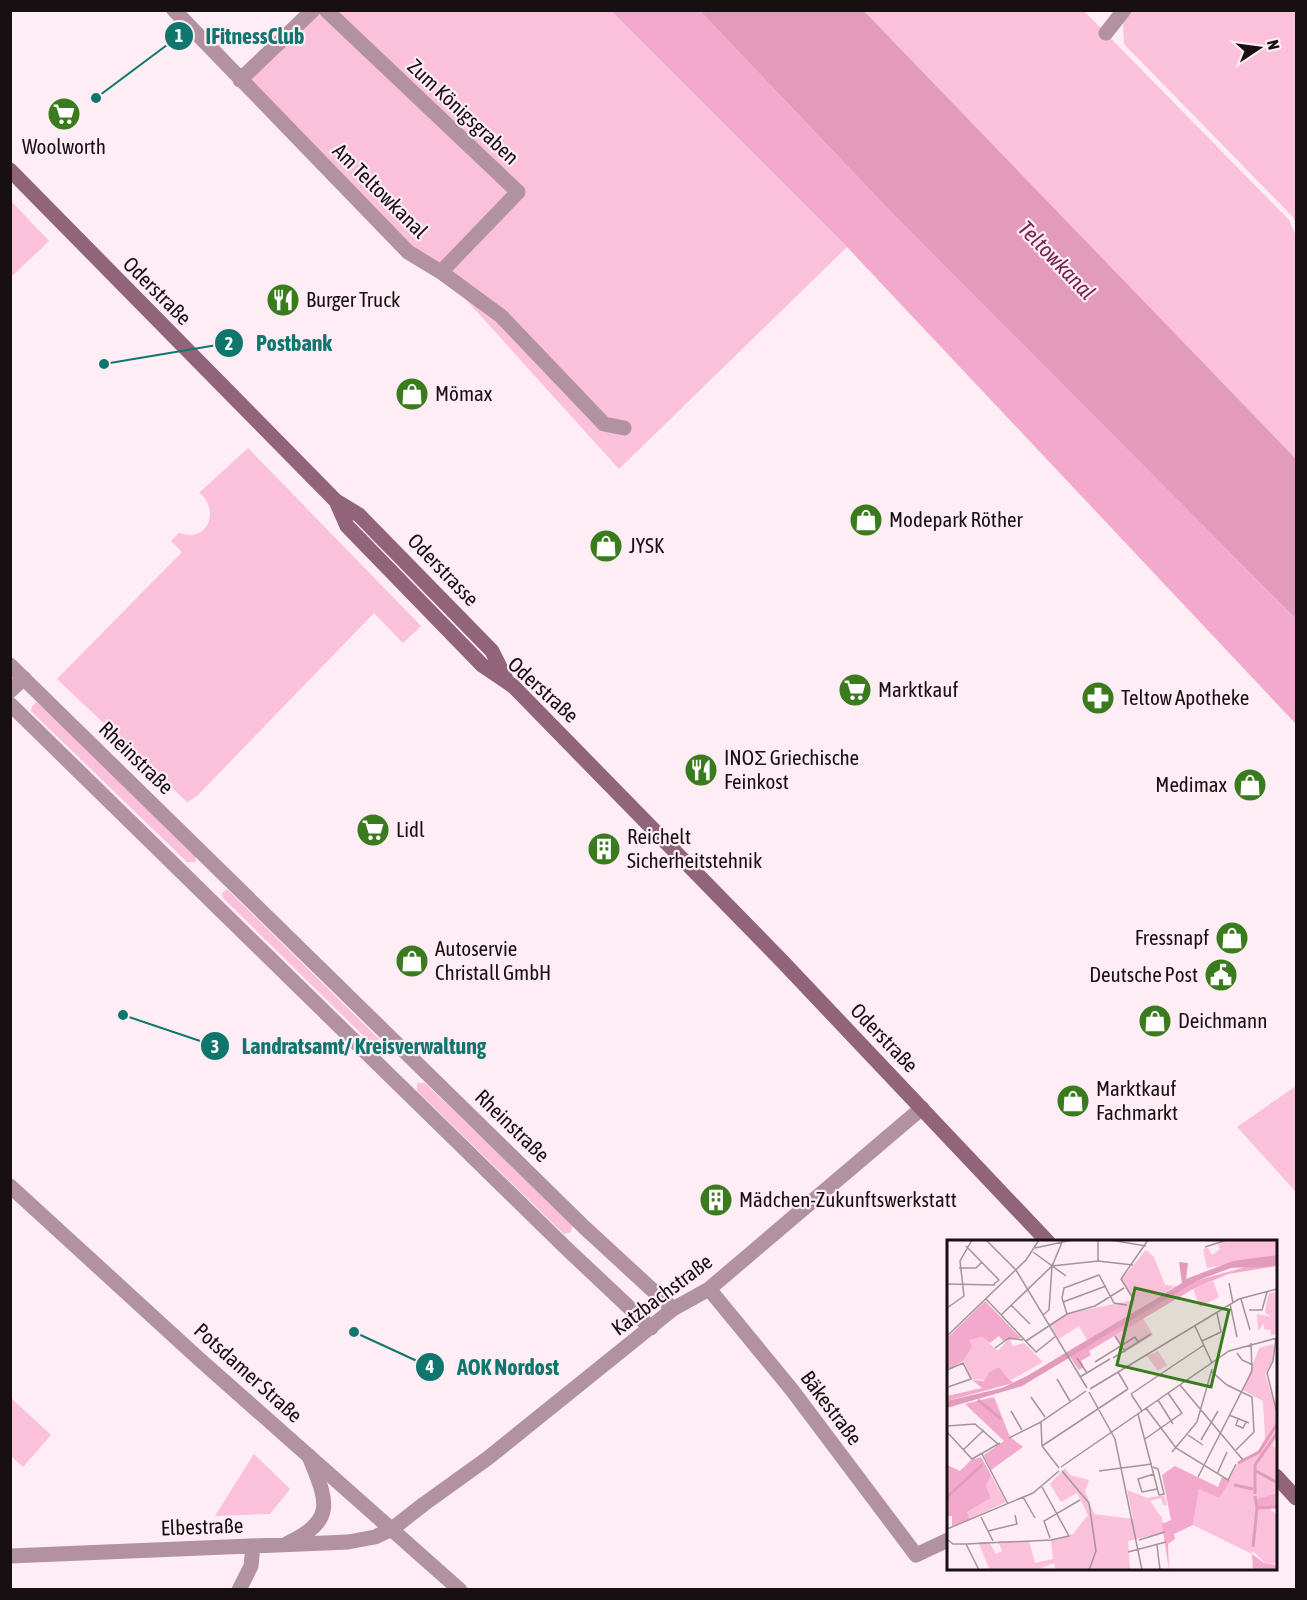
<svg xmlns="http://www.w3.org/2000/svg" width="1307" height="1600" font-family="'Asap Condensed',sans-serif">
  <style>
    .green { fill: #fbc0da }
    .forest { fill: #f3a9cb }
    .water { fill: #e39bbc }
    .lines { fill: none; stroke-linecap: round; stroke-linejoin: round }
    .minor { stroke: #b292a0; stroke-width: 15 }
    .tertiary { stroke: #b292a0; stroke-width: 15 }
    .secondary { stroke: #916479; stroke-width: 15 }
    .labels { text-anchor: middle; stroke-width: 4.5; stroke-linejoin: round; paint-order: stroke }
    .street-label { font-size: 21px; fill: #180f13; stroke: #feedf4 }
    .poi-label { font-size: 21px; fill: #180f13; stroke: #feedf4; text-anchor: start }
    .water-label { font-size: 22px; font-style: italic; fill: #762351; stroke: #feedf4 }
    .inset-river { fill: none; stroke: #e39bbc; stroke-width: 3 }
    .inset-road { fill: none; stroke: #a2949a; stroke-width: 1.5 }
    .view { fill: #3a7c1d; fill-opacity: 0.15; stroke: #3a7c1d; stroke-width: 3 }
    .inset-edge { fill: none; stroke: #180f13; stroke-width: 3 }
    .leader { fill: none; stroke: #0f766e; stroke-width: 2 }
    .callout-dot { fill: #0f766e; stroke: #feedf4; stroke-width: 2 }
    .mark-label { font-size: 18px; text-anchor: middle; font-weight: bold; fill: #fff }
    .callout-label { font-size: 22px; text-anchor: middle; font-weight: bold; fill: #0f766e; stroke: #feedf4; stroke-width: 4.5; stroke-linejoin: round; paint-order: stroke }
  </style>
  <rect width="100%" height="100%" fill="#feedf4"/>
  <path class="green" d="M 313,11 L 611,11 L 847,247 L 619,469 L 441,272 L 408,252 L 240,80 Z
    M 864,11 L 1084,11 L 1289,220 L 1296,236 L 1296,459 Z
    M 1131,11 L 1296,11 L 1296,224 L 1293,217 L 1124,44 L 1123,21 Z
    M 11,201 L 49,241 L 11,277 Z
    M 248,448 L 421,626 L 403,643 L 374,613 L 197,796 L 187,802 L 57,679 L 182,552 L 171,541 L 179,533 C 184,534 189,536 193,535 C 214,531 215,503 199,493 Z
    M 36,702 L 44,707 L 195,855 L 196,862 L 187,862 L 35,715 L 31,711 L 32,706 Z
    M 227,889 L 387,1047 L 386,1052 L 381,1053 L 223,898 L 222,893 Z
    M 417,1083 L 425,1083 L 573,1224 L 571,1232 L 564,1234 L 417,1091 Z
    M 1296,1086 L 1296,1192 L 1237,1127 Z
    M 11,1398 L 51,1435 L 23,1467 L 11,1456 Z
    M 254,1454 L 290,1489 L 270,1514 L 215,1516 Z"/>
  <path class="forest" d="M 611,11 L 700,11 L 889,210 L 1296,619 L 1296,724 L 847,247 Z"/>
  <path class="water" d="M 700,11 L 864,11 L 1296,459 L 1296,619 L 889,210 Z"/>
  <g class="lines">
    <path class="minor" d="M 174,10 L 408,252 L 441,272 L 501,316 L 604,424 L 624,428
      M 326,10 L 518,192 L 441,272
      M 1106,33 L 1124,10
      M 240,80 L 313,10
      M 10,665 L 584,1227 L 673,1309
      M 10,691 L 24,678
      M 10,704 L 565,1247 L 651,1328
      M 709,1289 L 792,1390 L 916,1555 L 948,1540
      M 288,1543 C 338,1520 326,1499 309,1456
      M 10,1556 L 348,1542 L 375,1537 L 392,1529 L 424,1504 L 488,1458 L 673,1309 L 709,1289 L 922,1108
      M 239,1590 L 251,1566 L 253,1546"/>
    <path class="tertiary" d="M 10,1186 L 198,1358 L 460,1590"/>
    <path class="secondary" d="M 10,170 L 336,501 L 347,526 L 482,665 L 513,686 L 782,961 L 1048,1242
      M 336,501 L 359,515 L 492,651 L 507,681
      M 1276,1476 L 1296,1498"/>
  </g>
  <defs>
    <g id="supermarket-disc" transform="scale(1.725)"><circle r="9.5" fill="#3a7c1d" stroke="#feedf4"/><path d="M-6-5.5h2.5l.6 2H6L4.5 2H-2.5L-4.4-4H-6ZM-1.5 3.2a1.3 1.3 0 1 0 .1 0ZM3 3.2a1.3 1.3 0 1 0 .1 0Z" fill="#fff"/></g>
    <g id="restaurant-disc" transform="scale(1.725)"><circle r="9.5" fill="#3a7c1d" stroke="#feedf4"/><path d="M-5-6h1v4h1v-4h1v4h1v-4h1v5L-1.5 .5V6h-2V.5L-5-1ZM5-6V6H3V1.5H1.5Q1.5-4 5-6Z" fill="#fff"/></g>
    <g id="shop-disc" transform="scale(1.725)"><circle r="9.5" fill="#3a7c1d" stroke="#feedf4"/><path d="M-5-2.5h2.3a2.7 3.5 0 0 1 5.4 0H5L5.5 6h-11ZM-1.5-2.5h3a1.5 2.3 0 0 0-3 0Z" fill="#fff"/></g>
    <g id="pharmacy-disc" transform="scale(1.725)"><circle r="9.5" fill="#3a7c1d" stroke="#feedf4"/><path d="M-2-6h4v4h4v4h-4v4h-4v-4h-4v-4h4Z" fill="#fff"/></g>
    <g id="building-disc" transform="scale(1.725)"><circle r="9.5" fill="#3a7c1d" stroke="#feedf4"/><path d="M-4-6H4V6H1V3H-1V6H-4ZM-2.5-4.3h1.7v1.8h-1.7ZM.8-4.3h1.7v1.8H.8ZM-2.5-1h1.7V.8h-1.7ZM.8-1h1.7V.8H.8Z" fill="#fff"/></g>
    <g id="civic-disc" transform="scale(1.725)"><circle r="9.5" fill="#3a7c1d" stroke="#feedf4"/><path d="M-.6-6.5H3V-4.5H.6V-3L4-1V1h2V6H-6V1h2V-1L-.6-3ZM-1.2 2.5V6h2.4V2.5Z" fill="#fff"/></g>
  </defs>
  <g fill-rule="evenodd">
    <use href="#supermarket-disc" x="64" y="114"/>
    <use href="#restaurant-disc" x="283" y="300"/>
    <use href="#shop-disc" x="412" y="394"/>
    <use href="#shop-disc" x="866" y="520"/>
    <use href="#shop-disc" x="606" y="546"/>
    <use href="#supermarket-disc" x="855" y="690"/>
    <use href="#pharmacy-disc" x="1098" y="698"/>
    <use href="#restaurant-disc" x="701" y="770"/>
    <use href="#shop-disc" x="1250" y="785"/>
    <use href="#supermarket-disc" x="373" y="830"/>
    <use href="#building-disc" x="604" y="849"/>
    <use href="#shop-disc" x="1232" y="938"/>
    <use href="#shop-disc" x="412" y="961"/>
    <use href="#civic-disc" x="1221" y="975"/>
    <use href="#shop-disc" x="1155" y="1021"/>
    <use href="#shop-disc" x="1073" y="1101"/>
    <use href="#building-disc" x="716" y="1200"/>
  </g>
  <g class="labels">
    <g class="street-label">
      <text transform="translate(463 112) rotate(43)" y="7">Zum Königsgraben</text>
      <text transform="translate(380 191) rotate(45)" y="7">Am Teltowkanal</text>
      <text transform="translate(157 291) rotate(45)" y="7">Oderstraße</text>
      <text transform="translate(443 570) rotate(46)" y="7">Oderstrasse</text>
      <text transform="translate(543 690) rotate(42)" y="7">Oderstraße</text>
      <text transform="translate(136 758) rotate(44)" y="7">Rheinstraße</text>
      <text transform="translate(884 1038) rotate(46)" y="7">Oderstraße</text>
      <text transform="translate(512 1126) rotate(44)" y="7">Rheinstraße</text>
      <text transform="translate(662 1295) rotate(-37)" y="7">Katzbachstraße</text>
      <text transform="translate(248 1373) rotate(42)" y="7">Potsdamer Straße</text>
      <text transform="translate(831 1408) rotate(53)" y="7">Bäkestraße</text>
      <text transform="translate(202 1527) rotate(-2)" y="7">Elbestraße</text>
    </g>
    <g class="poi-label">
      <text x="64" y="154" text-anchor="middle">Woolworth</text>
      <text x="306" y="307">Burger Truck</text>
      <text x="435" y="401">Mömax</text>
      <text x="889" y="527">Modepark Röther</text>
      <text x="629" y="553">JYSK</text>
      <text x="878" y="697">Marktkauf</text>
      <text x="1121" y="705">Teltow Apotheke</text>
      <text x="724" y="765">INOΣ Griechische<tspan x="724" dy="24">Feinkost</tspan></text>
      <text x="1227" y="792" text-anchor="end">Medimax</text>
      <text x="396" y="837">Lidl</text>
      <text x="627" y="844">Reichelt<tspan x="627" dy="24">Sicherheitstehnik</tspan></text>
      <text x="1209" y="945" text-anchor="end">Fressnapf</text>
      <text x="435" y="956">Autoservie<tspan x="435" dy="24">Christall GmbH</tspan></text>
      <text x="1198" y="982" text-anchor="end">Deutsche Post</text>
      <text x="1178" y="1028">Deichmann</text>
      <text x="1096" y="1096">Marktkauf<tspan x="1096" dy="24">Fachmarkt</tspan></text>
      <text x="739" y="1207">Mädchen-Zukunftswerkstatt</text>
    </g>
    <g class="water-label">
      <text transform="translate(1057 260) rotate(46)" y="8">Teltowkanal</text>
    </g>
  </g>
  <g transform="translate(947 1240)">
    <rect width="330" height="330" fill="#feedf4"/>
    <path d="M 282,0 L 330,0 L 330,15 L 260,28 L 256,9 L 261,8 L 265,15 L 273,9 L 271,4 ZM 199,10 L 207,17 L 218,45 L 229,46 L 140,100 L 132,86 L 112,99 L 103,84 L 123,73 L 187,60 L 174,40 ZM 266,41 L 272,57 L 253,67 L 246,49 ZM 330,52 L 330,93 L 324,96 L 324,90 L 317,89 L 317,83 L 311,91 L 310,74 L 325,77 L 318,73 L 319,65 L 322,53 ZM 196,78 L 206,95 L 178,112 L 168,96 ZM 35,97 L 51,111 L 62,98 L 66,106 L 77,103 L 96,122 L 64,140 L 52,127 L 42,132 L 38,140 L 24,139 L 16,120 L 25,107 L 23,100 ZM 327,104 L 326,121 L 318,134 L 330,173 L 330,202 L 327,200 L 326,205 L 330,210 L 330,253 L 309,260 L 310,268 L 330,267 L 322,269 L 330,274 L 330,324 L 318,323 L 306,311 L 305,314 L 246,285 L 252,248 L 272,258 L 291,223 L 311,212 L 318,198 L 316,161 L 296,150 L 312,108 ZM 211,111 L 220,125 L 211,131 L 200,116 ZM 118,228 L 123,235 L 142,240 L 138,251 L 147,274 L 186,279 L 180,250 L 200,258 L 217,255 L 220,265 L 216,265 L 214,258 L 203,261 L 215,278 L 218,292 L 181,301 L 183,330 L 109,330 L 107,323 L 89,330 L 43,330 L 31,302 L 42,302 L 49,314 L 55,311 L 51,301 L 82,301 L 88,323 L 106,319 L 104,300 L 126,294 L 141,275 L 130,253 L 114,262 L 103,244 ZM 44,235 L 59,262 L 23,279 L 20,272 L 44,258 L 39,246 Z" fill="#fbc0da"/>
    <path d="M 306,25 L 329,26 L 281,34 L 246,49 L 142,111 L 144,115 L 134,121 L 137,127 L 132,130 L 123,117 L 252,40 ZM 38,61 L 74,98 L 56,101 L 52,96 L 43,103 L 35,97 L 23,100 L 25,107 L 16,121 L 0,130 L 0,98 ZM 52,127 L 66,143 L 0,161 L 0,156 L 35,148 L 25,140 L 37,141 L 42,132 ZM 47,157 L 63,197 L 76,207 L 44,230 L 37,215 L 57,201 L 18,164 ZM 34,217 L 44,235 L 39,246 L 44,258 L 20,272 L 23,279 L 5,286 L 5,276 L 0,276 L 0,225 L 13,231 L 24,220 ZM 228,226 L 271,247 L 275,237 L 283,241 L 272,258 L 252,249 L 246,285 L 227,294 L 228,299 L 221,304 L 222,330 L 215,284 L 224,280 L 215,235 ZM 330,253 L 330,267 L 310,268 L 308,260 ZM 305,314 L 317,323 L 330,325 L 330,330 L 306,330 Z" fill="#f3a9cb"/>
    <path d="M 330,15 L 330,26 L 284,28 L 252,40 L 75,146 L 0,168 L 0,161 L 55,148 L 80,136 L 235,43 L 232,22 L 241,23 L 239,39 L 286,21 Z" fill="#e39bbc"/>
    <path class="inset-river" d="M 31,160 L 54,179M 291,223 L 312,212 L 330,184M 309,231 L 329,242M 287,245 L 306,249M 308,254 L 308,225 L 330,193M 308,256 L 310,268 L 330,267M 0,257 L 35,225M 306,307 L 310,268 L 308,289"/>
    <path class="inset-road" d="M 39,0 L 69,30 L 140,148M 163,0 L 199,6M 19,6 L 52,40 L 47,44M 258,7 L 280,0M 88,8 L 125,0M 86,12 L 119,36M 151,21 L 151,0M 105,26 L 151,21 L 186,25M 12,28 L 29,28 L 35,22M 282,43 L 286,63M 0,44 L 48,45M 39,59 L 89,112 L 109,96M 294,59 L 303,90M 187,60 L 174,39 L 201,0M 116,62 L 159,46M 283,64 L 290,97M 64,65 L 83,84M 0,68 L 17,56 L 13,21 L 25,0M 302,70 L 315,70 L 320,52M 120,74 L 115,58 L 117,48 L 152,35 L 167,63 L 180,65M 54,75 L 105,26 L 116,0M 96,75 L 102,70 L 105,26M 248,86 L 265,123M 0,96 L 79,20 L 92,0M 168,96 L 178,112M 329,98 L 326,121 L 320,133 L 330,173M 79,101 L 120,74 L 148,66 L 177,48M 255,101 L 274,92 L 270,73M 48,108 L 62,98 L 76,100M 290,113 L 295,120 L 306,125M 130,118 L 140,133M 166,118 L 204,94M 148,122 L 188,97 L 192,103M 0,130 L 16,123 L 24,139 L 1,147M 264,131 L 280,145 L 305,157 L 307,192 L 289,210M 171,132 L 181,149M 133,137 L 163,119M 110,139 L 123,161M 233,145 L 296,220M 143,149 L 292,59 L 330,49M 142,152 L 168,199 L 195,330M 184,154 L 257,105M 184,154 L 195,171M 84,157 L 98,177M 211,160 L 226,184M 199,168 L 229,208 L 281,240 L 289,224M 64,171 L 75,190M 191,174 L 212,255M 282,175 L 302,183M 291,179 L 289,185 L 296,188 L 299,182M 0,186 L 28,184 L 51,204M 0,192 L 25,219 L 53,203M 241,195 L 256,205M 62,198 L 94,182M 198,199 L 235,173 L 221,153M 254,200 L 271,171M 95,206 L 181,149M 16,210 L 37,190M 225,212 L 250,182 L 265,129M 35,214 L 61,264M 114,227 L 282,111 L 330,98M 206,227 L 211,229 L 217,254 L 212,255M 112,228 L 95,206 L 94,182 L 139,151M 115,231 L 142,263 L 149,311 L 142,330M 152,231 L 205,224M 207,234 L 191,239 L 195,252 L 210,249M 270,234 L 280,212M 251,237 L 305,131 L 304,103M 76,257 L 88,278M 34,277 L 46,301M 0,289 L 86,253 L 112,231M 41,291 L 70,284 L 68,275M 103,298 L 97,281 L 133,260M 0,299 L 6,304 L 19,304 L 104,300 L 122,296 L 95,247M 192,300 L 218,292M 19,304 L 32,330M 210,305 L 213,330M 181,312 L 219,302"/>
    <path class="view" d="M 188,48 L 282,70 L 264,147 L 170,125 Z"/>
    <rect width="330" height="330" class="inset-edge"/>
  </g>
  <path class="leader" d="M96 98L179 36M104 364L229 343M123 1015L215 1046M354 1332L430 1367"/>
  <g class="callout-dot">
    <circle cx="96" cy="98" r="6"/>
    <circle cx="104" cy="364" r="6"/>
    <circle cx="123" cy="1015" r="6"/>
    <circle cx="354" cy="1332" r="6"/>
    <circle cx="179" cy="36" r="15"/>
    <circle cx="229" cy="343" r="15"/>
    <circle cx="215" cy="1046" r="15"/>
    <circle cx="430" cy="1367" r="15"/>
  </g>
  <g class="mark-label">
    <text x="179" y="42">1</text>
    <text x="229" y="350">2</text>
    <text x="215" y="1053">3</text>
    <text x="430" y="1373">4</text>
  </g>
  <g class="callout-label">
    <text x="255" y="44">IFitnessClub</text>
    <text x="294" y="351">Postbank</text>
    <text x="364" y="1054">Landratsamt/ Kreisverwaltung</text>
    <text x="508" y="1375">AOK Nordost</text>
  </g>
  <rect width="1307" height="1600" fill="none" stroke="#180f13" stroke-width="24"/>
  <g transform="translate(1259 48) rotate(77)" stroke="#feedf4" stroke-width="4.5" paint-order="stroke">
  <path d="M0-4.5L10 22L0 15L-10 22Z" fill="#180f13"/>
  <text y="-9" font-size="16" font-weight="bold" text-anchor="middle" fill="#180f13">N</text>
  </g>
</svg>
